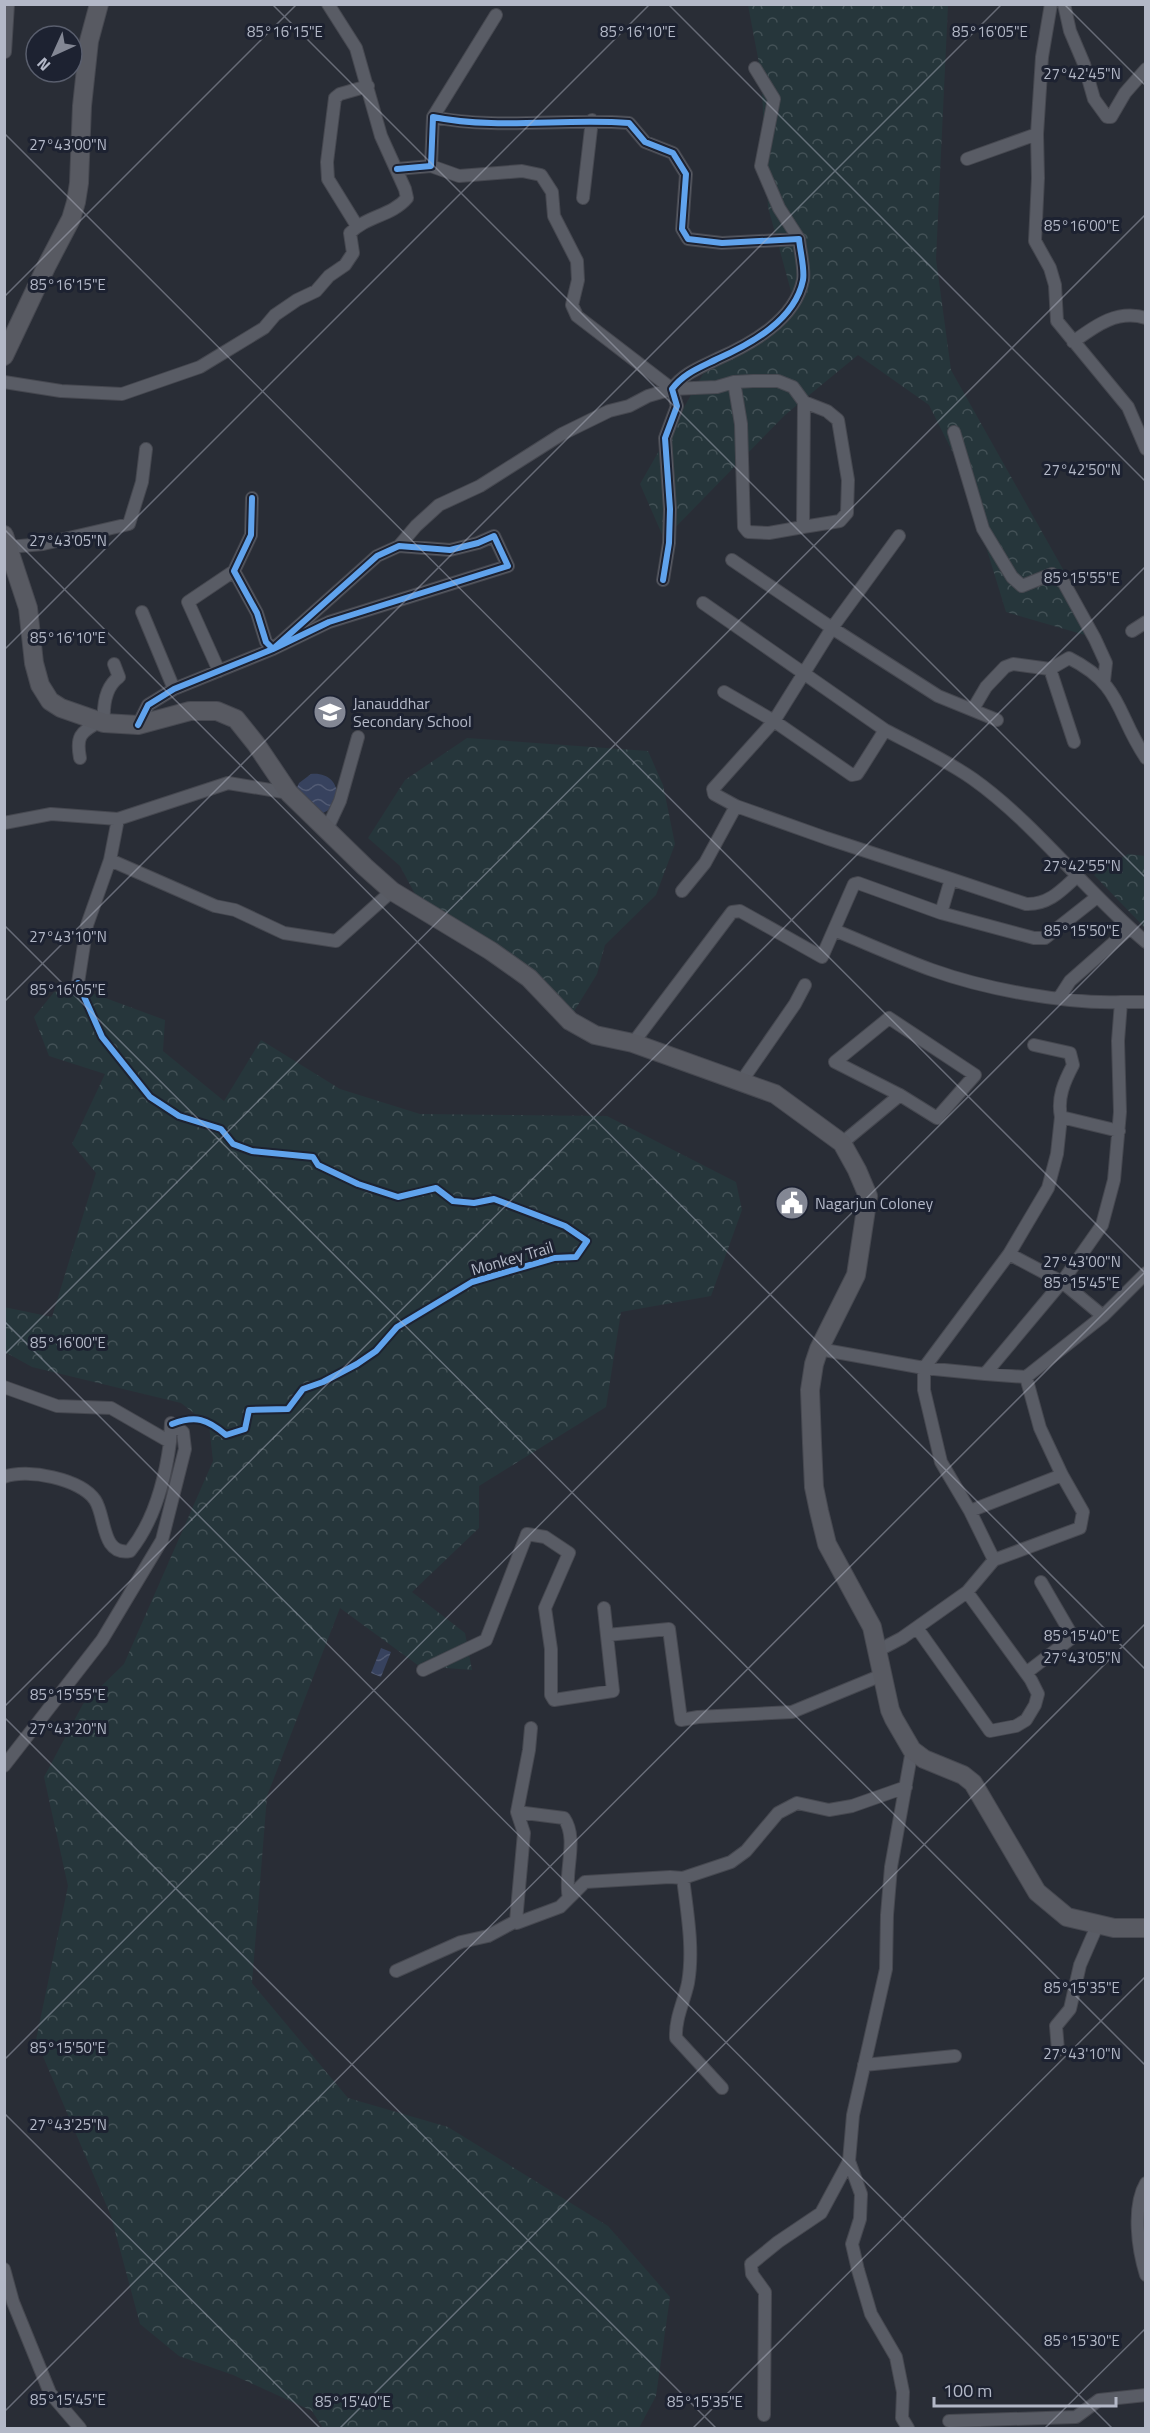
<svg xmlns="http://www.w3.org/2000/svg" width="1150" height="2433" font-family="'Titillium Web',sans-serif">
  <style>
    .forest { fill: url(#forest-crowns) }
    .water { fill: url(#water-waves) }
    .lines { fill: none; stroke-linecap: round; stroke-linejoin: round }
    .minor-casing { stroke: #464850; stroke-width: 14 }
    .secondary-casing { stroke: #464850; stroke-width: 20 }
    .minor { stroke: #595c65; stroke-width: 12 }
    .secondary { stroke: #585a62; stroke-width: 18 }
    .cycleway-casing { stroke: #1d2231; stroke-width: 10 }
    .cycleway { stroke: #60a3ed; stroke-width: 6 }
    .ticks { fill: none; stroke: #b3b8c7; stroke-width: 1.5; stroke-opacity: 0.45 }
    .labels { text-anchor: middle; stroke-width: 6; stroke-linejoin: round; paint-order: stroke }
    .poi-label { font-size: 16px; fill: #b3b8c7; stroke: #1d2231; text-anchor: start }
    .street-label { font-size: 16px; fill: #b3b8c7; stroke: #1d2231 }
    .ticks-label { font-size: 15px; text-anchor: middle; fill: #b3b8c7; stroke: #1d2231; stroke-width: 6; stroke-linejoin: round; paint-order: stroke }
  </style>
  <defs>
    <pattern id="forest-crowns" width="20" height="18" patternUnits="userSpaceOnUse" patternTransform="scale(1.5)"><rect width="20" height="18" fill="#26363b"/><path d="M2 6a3 3 0 1 1 6 0M12 15a3 3 0 1 1 6 0" fill="none" stroke="#435156"/></pattern>
    <pattern id="water-waves" width="16" height="10" patternUnits="userSpaceOnUse" patternTransform="scale(1.5)"><rect width="16" height="10" fill="#37425e"/><path d="M0 5q4-4 8 0t8 0" fill="none" stroke="#525b74"/></pattern>
  </defs>
  <rect width="100%" height="100%" fill="#292d36"/>
  <path class="forest" d="M 748,5 L 948,5 L 936,259 L 951,370 L 1064,571 L 1085,635 L 1006,612 L 964,475 L 929,405 L 858,355 L 785,415 L 664,539 L 640,484 L 703,374 L 795,306 L 768,207 L 761,74 Z
    M 467,738 L 648,751 L 663,785 L 675,844 L 656,895 L 605,945 L 597,974 L 573,1013 L 422,907 L 400,866 L 368,838 L 405,780 Z
    M 1128,854 L 1145,856 L 1145,928 L 1094,875 Z
    M 81,989 L 165,1020 L 163,1051 L 224,1101 L 261,1040 L 340,1089 L 420,1114 L 607,1116 L 736,1182 L 742,1210 L 711,1296 L 621,1312 L 606,1407 L 479,1486 L 479,1528 L 412,1592 L 465,1633 L 472,1670 L 419,1666 L 340,1608 L 267,1796 L 252,1983 L 348,2098 L 448,2127 L 608,2226 L 670,2297 L 656,2396 L 639,2428 L 323,2428 L 312,2411 L 233,2375 L 179,2356 L 140,2324 L 111,2216 L 36,2040 L 68,1886 L 44,1777 L 83,1704 L 124,1664 L 213,1461 L 209,1425 L 181,1403 L 32,1367 L 5,1352 L 4,1307 L 52,1317 L 96,1173 L 72,1144 L 105,1074 L 49,1056 L 34,1017 L 54,992 Z"/>
  <path class="water" d="M 311,774 C 341,771 347,807 318,815 L 296,790 L 299,783 Z
    M 381,1648 L 391,1652 L 381,1677 L 371,1673 Z"/>
  <g class="lines">
    <g class="minor-casing">
      <path id="minor" d="M 1051,4 L 1042,57 L 1037,134 L 1038,178 L 1035,241 L 1050,268 L 1055,285 L 1057,321 L 1128,407 L 1146,449
        M 1064,4 L 1070,31 L 1084,64 L 1094,99 L 1107,117 L 1111,117 L 1125,93 L 1146,69
        M 5,52 L 8,4
        M 755,68 L 774,99 L 761,166 L 779,208 L 799,239
        M 433,117 L 496,15
        M 967,159 L 1037,134
        M 431,166 L 459,176 L 522,171 L 541,175 L 552,192 L 554,216 L 577,261 L 578,280 L 572,305 L 577,316 L 672,389
        M 397,169 L 431,166 L 433,117 C 498,130 563,118 629,123 L 645,142 L 673,153 L 686,174 L 682,229 L 688,239 L 722,243 L 799,239 C 800,251 805,269 803,280 C 795,320 751,344 717,359 C 699,368 684,373 672,389 L 677,406 L 665,438 L 670,509 L 669,543 L 663,580
        M 583,198 L 592,120
        M 357,226 L 328,179 L 327,162 L 335,98 L 340,94 L 368,86
        M 1073,342 C 1095,326 1117,309 1146,318
        M 4,382 L 61,391 L 122,394 L 200,367 L 264,328 L 275,315 L 297,300 L 316,291 L 329,276 L 345,265 L 353,253 L 350,233 C 366,216 392,216 407,198 L 405,189 L 381,136 L 356,48 L 328,4
        M 734,382 L 741,424 L 744,527 L 748,532 L 769,533 L 803,527
        M 954,432 L 983,529 L 1012,577 L 1022,586 L 1052,574 L 1064,583 L 1095,639 L 1106,663 L 1104,681
        M 399,546 L 416,526 L 439,505 L 480,486 L 562,434 L 609,411 L 629,406 L 648,396 L 672,389 L 717,387 L 734,382 L 753,381 L 778,381 L 793,387 L 804,402 L 827,411 L 838,420 L 848,480 L 847,513 L 840,521 L 803,527 L 804,402
        M 9,547 L 43,544 L 129,524 L 142,482 L 146,449
        M 732,560 L 832,628 L 899,536
        M 703,603 L 885,730 L 861,768 L 857,774 L 852,775 L 774,721 L 724,692
        M 142,612 L 174,689
        M 1132,631 L 1146,622
        M 1050,669 L 1074,742
        M 219,671 L 188,602 L 234,571
        M 973,709 L 986,687 L 1005,667 L 1013,664 L 1050,669 L 1069,658 C 1123,685 1116,714 1146,758
        M 104,723 C 103,707 105,687 119,677 L 114,664
        M 138,725 L 148,705 L 174,689 L 273,649 L 377,556 L 399,546 L 450,550 L 478,543 L 494,536 L 508,566 L 329,622 L 273,649 L 266,642 L 257,613 L 234,571 L 251,535 L 252,498
        M 885,730 C 914,745 946,760 973,779 C 1035,823 1086,892 1146,942
        M 80,758 C 76,737 80,732 99,722
        M 736,806 L 714,794 L 713,789 L 774,721 L 832,628 L 938,696 L 997,720
        M 4,823 L 51,814 L 118,819 L 228,783 L 289,793
        M 326,831 L 340,801 L 358,737
        M 110,860 L 215,906 L 235,910 L 284,933 L 336,941 L 392,891
        M 951,879 L 1026,904 C 1048,905 1061,891 1076,877
        M 682,891 L 705,863 L 736,806 L 826,838 L 951,879 L 941,913 L 1034,938 L 1045,938 L 1097,897
        M 834,930 C 866,943 899,958 932,970 C 985,989 1065,1004 1121,1002 L 1118,1041 L 1120,1112 L 1114,1180 L 1102,1225 L 1062,1282 L 1103,1316 L 1146,1273
        M 78,983 L 87,925 L 110,860 L 118,819
        M 1059,998 L 1070,981 L 1129,929
        M 1121,1002 L 1146,1002
        M 633,1043 L 732,912 L 740,911 L 822,957 L 854,884 L 858,883 L 941,913
        M 1034,1045 L 1070,1053 L 1073,1065 C 1064,1082 1057,1098 1061,1117
        M 741,1082 L 795,1004 L 805,985
        M 842,1143 L 900,1095 L 937,1118 L 975,1075 L 889,1018 L 835,1062 L 900,1095
        M 1103,1316 L 1026,1377 L 985,1374 L 1062,1282 L 1009,1254 L 1048,1188 L 1057,1154 L 1061,1117 L 1119,1131
        M 819,1349 L 924,1368 L 985,1374
        M 4,1387 L 57,1406 L 111,1408 L 170,1442 L 171,1423 L 183,1432 L 185,1449 L 162,1540 L 102,1640 L 4,1766
        M 4,1477 C 27,1468 81,1479 95,1500 C 106,1516 101,1556 130,1551 C 155,1520 165,1480 170,1442
        M 970,1511 L 1062,1475
        M 994,1560 L 1080,1528 L 1083,1512 L 1062,1475 L 1040,1428 L 1026,1377
        M 917,1628 L 990,1731 L 1016,1726 L 1026,1720 L 1035,1705 L 1038,1694 L 1031,1680 L 967,1592
        M 607,1635 L 669,1629 L 681,1720 L 698,1717 L 792,1712 L 882,1675
        M 877,1651 L 902,1638 L 967,1592 L 994,1560 L 970,1511 L 941,1462 L 924,1390 L 924,1368 L 1009,1254
        M 423,1670 L 486,1640 L 527,1534 L 545,1537 L 569,1553 L 545,1608 L 551,1649 L 551,1695 L 554,1700 L 613,1691 L 604,1608
        M 1026,1673 L 1073,1637 L 1041,1582
        M 517,1812 L 564,1818 C 579,1840 563,1873 569,1898
        M 683,1878 C 687,1912 694,1949 688,1983 C 684,2002 675,2018 676,2038 L 722,2088
        M 516,1921 L 524,1833 L 517,1812 L 529,1750 L 531,1728
        M 396,1971 L 461,1942 L 488,1936 L 516,1921 L 517,1923 L 560,1907 L 585,1882 L 670,1877 L 683,1878 L 731,1862 L 746,1851 L 778,1813 L 797,1803 L 829,1810 L 852,1806 L 906,1787
        M 1058,2050 L 1056,2026 L 1070,2009 L 1080,1965 L 1097,1926
        M 864,2065 L 955,2056
        M 849,2161 L 861,2194 L 860,2219 L 852,2244 L 858,2270 L 871,2314 L 896,2357 L 903,2392 L 902,2418 L 908,2428
        M 1146,2183 C 1132,2207 1138,2249 1146,2275
        M 4,2269 L 13,2302 L 50,2393 L 80,2428
        M 764,2415 L 765,2292 L 752,2274 L 751,2264 L 778,2242 L 821,2213 L 849,2161 L 853,2115 L 886,1969 L 887,1915 L 891,1867 L 912,1750
        M 949,2421 L 1076,2417 L 1099,2400 L 1146,2395"/>
    </g>
    <g class="secondary-casing">
      <path id="secondary" d="M 4,356 L 47,265 L 71,219 L 76,202 L 79,183 L 82,106 L 89,41 L 99,4
        M 4,535 L 28,608 L 34,663 L 40,685 L 50,701 L 61,708 L 104,723 L 138,725 L 190,711 L 217,711 L 236,719 L 256,744 L 289,793 L 365,867 L 392,891 L 491,951 L 529,978 L 570,1021 L 595,1035 L 633,1043 L 775,1094 L 842,1143 L 857,1170 L 868,1196 L 856,1275 L 819,1349 L 814,1364 L 810,1390 L 812,1443 L 814,1487 L 819,1511 L 827,1544 L 872,1627 L 890,1710 L 894,1719 L 912,1750 L 924,1759 L 963,1775 L 973,1783 L 1037,1892 L 1067,1917 L 1114,1928 L 1146,1928"/>
    </g>
    <use href="#minor" class="minor"/>
    <use href="#secondary" class="secondary"/>
    <g class="cycleway-casing">
      <path id="cycleway" d="M 397,169 L 431,166 L 433,117 C 498,130 563,118 629,123 L 645,142 L 673,153 L 686,174 L 682,229 L 688,239 L 722,243 L 799,239 C 800,251 805,269 803,280 C 795,320 751,344 717,359 C 699,368 684,373 672,389 L 677,406 L 665,438 L 670,509 L 669,543 L 663,580
        M 138,725 L 148,705 L 174,689 L 273,649 L 377,556 L 399,546 L 450,550 L 478,543 L 494,536 L 508,566 L 329,622 L 273,649 L 266,642 L 257,613 L 234,571 L 251,535 L 252,498
        M 78,983 L 102,1037 L 150,1097 L 179,1116 L 221,1129 L 233,1144 L 252,1151 L 313,1157 L 318,1165 L 358,1184 L 398,1197 L 436,1188 L 453,1201 L 474,1203 L 494,1199 L 565,1226 L 587,1241 L 576,1257 L 554,1258 L 472,1282 L 397,1327 L 376,1351 L 357,1364 L 323,1382 L 303,1389 L 288,1409 L 249,1410 L 245,1429 L 226,1435 C 207,1419 196,1415 172,1424"/>
    </g>
    <use href="#cycleway" class="cycleway"/>
  </g>
  <path class="ticks" d="M 272,4 L 1146,878M 668,4 L 1146,482M 1064,4 L 1146,86M 4,133 L 1146,1274M 4,297 L 297,4M 4,529 L 1146,1670M 4,650 L 650,4M 4,925 L 1146,2066M 4,1002 L 1002,4M 4,1321 L 1112,2428M 4,1355 L 1146,214M 4,1707 L 1146,566M 4,1717 L 716,2428M 4,2060 L 1146,919M 4,2113 L 320,2428M 4,2412 L 1146,1271M 340,2428 L 1146,1623M 693,2428 L 1146,1976M 1045,2428 L 1146,2328"/>
  <defs>
    <g id="school-disc" transform="scale(1.725)"><circle r="9.5" fill="#838794" stroke="#1d2231"/><path d="M0-5L7-2L0 1L-7-2ZM-4 1L0 2.5L4 1V4Q0 6-4 4Z" fill="#fff"/></g>
    <g id="civic-disc" transform="scale(1.725)"><circle r="9.5" fill="#838794" stroke="#1d2231"/><path d="M-.6-6.5H3V-4.5H.6V-3L4-1V1h2V6H-6V1h2V-1L-.6-3ZM-1.2 2.5V6h2.4V2.5Z" fill="#fff"/></g>
  </defs>
  <g fill-rule="evenodd">
    <use href="#school-disc" x="330" y="712"/>
    <use href="#civic-disc" x="792" y="1203"/>
  </g>
  <g class="labels">
    <g class="poi-label">
      <text x="353" y="709">Janauddhar<tspan x="353" dy="18">Secondary School</tspan></text>
      <text x="815" y="1209">Nagarjun Coloney</text>
    </g>
    <g class="street-label">
      <text transform="translate(512 1258) rotate(-16)" y="6">Monkey Trail</text>
    </g>
  </g>
  <g class="ticks-label">
    <text x="285" y="37">85°16'15"E</text>
    <text x="638" y="37">85°16'10"E</text>
    <text x="990" y="37">85°16'05"E</text>
    <text x="1082" y="79">27°42'45"N</text>
    <text x="68" y="150">27°43'00"N</text>
    <text x="1082" y="231">85°16'00"E</text>
    <text x="68" y="290">85°16'15"E</text>
    <text x="1082" y="475">27°42'50"N</text>
    <text x="68" y="546">27°43'05"N</text>
    <text x="1082" y="583">85°15'55"E</text>
    <text x="68" y="643">85°16'10"E</text>
    <text x="1082" y="871">27°42'55"N</text>
    <text x="1082" y="936">85°15'50"E</text>
    <text x="68" y="942">27°43'10"N</text>
    <text x="68" y="995">85°16'05"E</text>
    <text x="1082" y="1267">27°43'00"N</text>
    <text x="1082" y="1288">85°15'45"E</text>
    <text x="68" y="1348">85°16'00"E</text>
    <text x="1082" y="1641">85°15'40"E</text>
    <text x="1082" y="1663">27°43'05"N</text>
    <text x="68" y="1700">85°15'55"E</text>
    <text x="68" y="1734">27°43'20"N</text>
    <text x="1082" y="1993">85°15'35"E</text>
    <text x="68" y="2053">85°15'50"E</text>
    <text x="1082" y="2059">27°43'10"N</text>
    <text x="68" y="2130">27°43'25"N</text>
    <text x="1082" y="2346">85°15'30"E</text>
    <text x="68" y="2405">85°15'45"E</text>
    <text x="353" y="2407">85°15'40"E</text>
    <text x="705" y="2407">85°15'35"E</text>
  </g>
  <rect width="1150" height="2433" fill="none" stroke="#b3b8c7" stroke-width="12"/>
  <g transform="translate(54 54) rotate(225)"><circle r="28" fill="#1d2231" stroke="#595e6d" stroke-width="1.5"/>
  <path d="M0-4.5L10 22L0 15L-10 22Z" fill="#838794"/>
  <text y="-9" font-size="16" font-weight="bold" text-anchor="middle" fill="#b3b8c7">N</text>
  </g>
  <path d="M934 2397v9h182v-9" fill="none" stroke="#b3b8c7" stroke-width="3"/>
  <text x="943" y="2397" font-size="18" fill="#b3b8c7" stroke="#1d2231" stroke-width="4.5" paint-order="stroke">100 m</text>
</svg>
